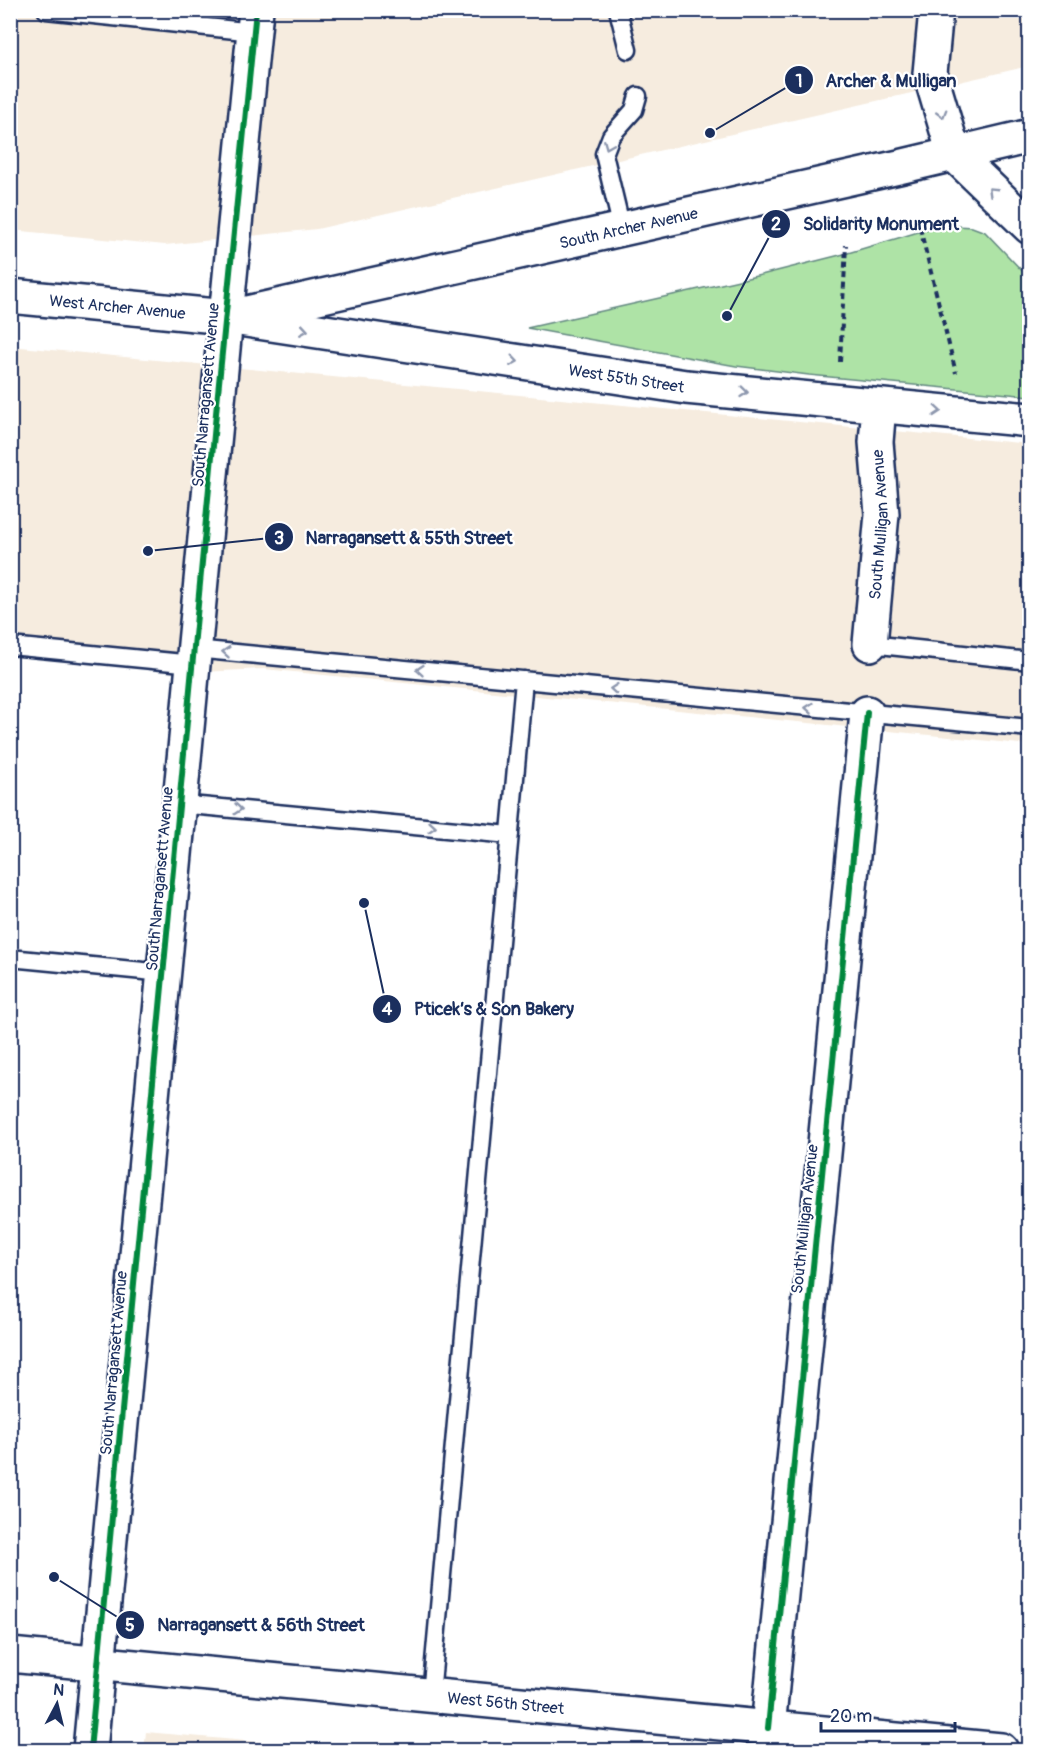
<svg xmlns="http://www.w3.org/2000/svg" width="1040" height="1761" font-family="Pangolin,sans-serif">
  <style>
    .built { fill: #f6ecdf }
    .green { fill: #aee3a6; stroke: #648982; stroke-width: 1.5 }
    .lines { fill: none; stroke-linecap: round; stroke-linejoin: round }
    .service-casing { stroke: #1b2f5e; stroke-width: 21 }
    .minor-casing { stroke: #1b2f5e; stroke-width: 38 }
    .tertiary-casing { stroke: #1b2f5e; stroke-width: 38 }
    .secondary-casing { stroke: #1b2f5e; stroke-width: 38 }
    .path { stroke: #1b2f5e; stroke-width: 4; stroke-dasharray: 6 4.5; stroke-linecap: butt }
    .service { stroke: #fff; stroke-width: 16 }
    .minor { stroke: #fff; stroke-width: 33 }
    .tertiary { stroke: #fff; stroke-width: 33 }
    .secondary { stroke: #fff; stroke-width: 33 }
    .cycleway-casing { stroke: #fff; stroke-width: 10 }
    .cycleway { stroke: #00873e; stroke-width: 6 }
    .oneway { stroke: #8d97ae }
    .labels { text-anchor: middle; stroke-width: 4.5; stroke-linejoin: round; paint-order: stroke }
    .street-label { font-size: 16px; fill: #1b2f5e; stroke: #fff }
    .leader { fill: none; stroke: #1b2f5e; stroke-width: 2 }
    .callout-dot { fill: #1b2f5e; stroke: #fff; stroke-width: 2 }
    .mark-label { font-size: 18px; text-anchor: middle; font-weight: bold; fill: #fff }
    .callout-label { font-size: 18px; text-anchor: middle; font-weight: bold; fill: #1b2f5e; stroke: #fff; stroke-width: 4.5; stroke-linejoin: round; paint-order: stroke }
  </style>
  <rect width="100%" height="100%" fill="#fff"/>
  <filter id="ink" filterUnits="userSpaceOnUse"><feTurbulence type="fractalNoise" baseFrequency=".0167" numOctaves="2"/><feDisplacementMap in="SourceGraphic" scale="12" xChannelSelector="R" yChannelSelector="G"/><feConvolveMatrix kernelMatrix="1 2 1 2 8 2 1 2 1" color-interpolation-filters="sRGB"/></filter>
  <g filter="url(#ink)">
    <path class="built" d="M 10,11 L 1029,11 L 1029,66 L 317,229 L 165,245 L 11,230 Z
      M 10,346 L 1029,444 L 1029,745 L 264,669 L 201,672 L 11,654 Z
      M 146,1732 L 345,1750 L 144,1750 Z"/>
    <path class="green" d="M 957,226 L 972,227 L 985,232 L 1029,278 L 1029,396 L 809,375 L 736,366 L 527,328 L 761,275 L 848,253 L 935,227 Z"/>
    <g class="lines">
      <g class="service-casing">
        <path id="service" d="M 46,10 L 254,32
          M 618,10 L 628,50
          M 622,229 L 604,154 L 611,136 L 634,110 L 638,96
          M 870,644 L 1030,661
          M 10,646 L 193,664
          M 194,649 L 1030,728
          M 179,804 L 510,835
          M 10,958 L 164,973
          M 431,1695 L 524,680"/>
      </g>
      <g class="minor-casing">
        <g id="minor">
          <path d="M 936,10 L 930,73 L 954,154"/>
          <path d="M 226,317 L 256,10"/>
          <path id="s1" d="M 870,644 L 882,514 L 876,442 L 879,406"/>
          <path id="s2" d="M 10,1655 L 1001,1750"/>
          <path d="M 768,1728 L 867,713"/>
        </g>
      </g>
      <g class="tertiary-casing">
        <path id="tertiary" d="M 90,1750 L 226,317"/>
      </g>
      <g class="secondary-casing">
        <g id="secondary">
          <path d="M 954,154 L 1030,227"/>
          <path id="s3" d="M 10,296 L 226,317 L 686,387 L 1030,420"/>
          <path id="s4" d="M 242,314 L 899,167 L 1030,136"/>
        </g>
      </g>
      <path class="path" d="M 920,228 L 956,373
        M 840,362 L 846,245
        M 287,1750 L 287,1747"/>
      <use href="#service" class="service"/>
      <use href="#minor" class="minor"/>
      <use href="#tertiary" class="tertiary"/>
      <use href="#secondary" class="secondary"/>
      <g class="cycleway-casing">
        <path id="cycleway" d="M 768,1728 L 867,713
          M 90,1750 L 217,403 L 256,10"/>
      </g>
      <use href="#cycleway" class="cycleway"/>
    </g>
    <defs><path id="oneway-chevron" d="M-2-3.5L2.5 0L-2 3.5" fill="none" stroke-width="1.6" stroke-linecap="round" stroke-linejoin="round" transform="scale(1.5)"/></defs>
    <g class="oneway">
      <use href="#oneway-chevron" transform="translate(942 114) rotate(74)"/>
      <use href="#oneway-chevron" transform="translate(608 145) rotate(112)"/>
      <use href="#oneway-chevron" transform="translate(992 191) rotate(-136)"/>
      <use href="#oneway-chevron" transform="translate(304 330) rotate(9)"/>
      <use href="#oneway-chevron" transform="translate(514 361) rotate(8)"/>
      <use href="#oneway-chevron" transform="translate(744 392) rotate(6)"/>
      <use href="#oneway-chevron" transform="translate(937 411) rotate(5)"/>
      <use href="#oneway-chevron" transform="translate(226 652) rotate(-175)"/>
      <use href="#oneway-chevron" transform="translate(420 670) rotate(-175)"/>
      <use href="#oneway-chevron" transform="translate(614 689) rotate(-175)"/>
      <use href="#oneway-chevron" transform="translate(809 708) rotate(-175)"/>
      <use href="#oneway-chevron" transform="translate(238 809) rotate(5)"/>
      <use href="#oneway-chevron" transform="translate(432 827) rotate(5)"/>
    </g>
  </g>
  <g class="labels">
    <g class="street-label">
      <text dy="6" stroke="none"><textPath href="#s4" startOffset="396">South Archer Avenue</textPath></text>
      <text dy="6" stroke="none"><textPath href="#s3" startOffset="108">West Archer Avenue</textPath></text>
      <text dy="6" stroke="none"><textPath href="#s3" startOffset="622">West 55th Street</textPath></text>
      <text transform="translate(205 395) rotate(-85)" y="6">South Narragansett Avenue</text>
      <text dy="6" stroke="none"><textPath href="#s1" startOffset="120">South Mulligan Avenue</textPath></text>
      <text transform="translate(159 879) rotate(-85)" y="6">South Narragansett Avenue</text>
      <text transform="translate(804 1219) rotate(-84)" y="6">South Mulligan Avenue</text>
      <text transform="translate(113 1363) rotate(-85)" y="6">South Narragansett Avenue</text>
      <text dy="6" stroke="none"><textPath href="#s2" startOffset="498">West 56th Street</textPath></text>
    </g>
  </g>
  <path class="leader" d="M710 133L799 80M727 316L776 224M148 551L279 537M364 903L387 1009M54 1577L130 1625"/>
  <g class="callout-dot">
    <circle cx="710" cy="133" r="6"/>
    <circle cx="727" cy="316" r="6"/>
    <circle cx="148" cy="551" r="6"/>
    <circle cx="364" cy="903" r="6"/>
    <circle cx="54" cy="1577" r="6"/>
    <circle cx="799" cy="80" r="15"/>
    <circle cx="776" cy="224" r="15"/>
    <circle cx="279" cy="537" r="15"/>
    <circle cx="387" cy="1009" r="15"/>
    <circle cx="130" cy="1625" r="15"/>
  </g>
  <g class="mark-label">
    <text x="799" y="87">1</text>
    <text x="776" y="230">2</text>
    <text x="279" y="544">3</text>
    <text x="387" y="1015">4</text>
    <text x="130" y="1631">5</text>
  </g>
  <g class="callout-label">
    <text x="891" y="87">Archer &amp; Mulligan</text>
    <text x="881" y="230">Solidarity Monument</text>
    <text x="409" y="544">Narragansett &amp; 55th Street</text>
    <text x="494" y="1015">Pticek’s &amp; Son Bakery</text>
    <text x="261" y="1631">Narragansett &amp; 56th Street</text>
  </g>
  <rect width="1040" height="1761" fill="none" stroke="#fff" stroke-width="36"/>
  <rect x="18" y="18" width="1004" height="1725" fill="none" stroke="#1b2f5e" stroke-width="2" filter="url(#ink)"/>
  <g transform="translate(57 1704) rotate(7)" stroke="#ffffff" stroke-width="4.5" paint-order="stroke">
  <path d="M0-4.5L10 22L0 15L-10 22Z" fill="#1b2f5e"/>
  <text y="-9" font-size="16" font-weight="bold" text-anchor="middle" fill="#1b2f5e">N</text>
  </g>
  <path d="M821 1722v9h134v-9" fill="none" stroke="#1b2f5e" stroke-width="3"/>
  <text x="830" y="1722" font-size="18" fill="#1b2f5e" stroke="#ffffff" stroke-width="4.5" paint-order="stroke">20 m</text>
</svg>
